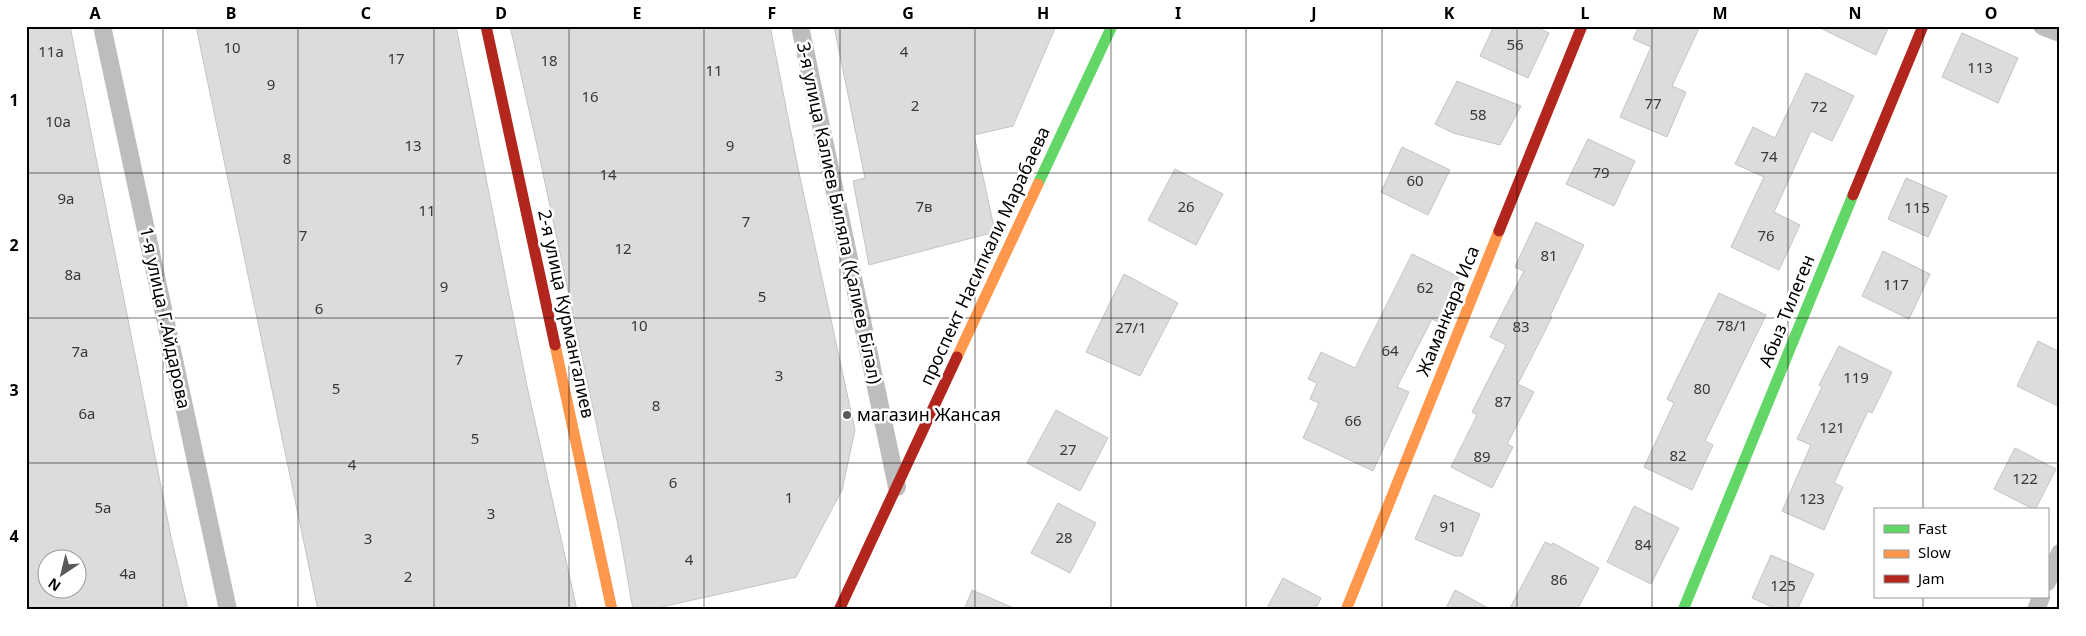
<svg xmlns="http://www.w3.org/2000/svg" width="2086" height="636" font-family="'Noto Sans',sans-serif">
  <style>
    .building { fill: #dcdcdc; stroke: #c4c4c4; fill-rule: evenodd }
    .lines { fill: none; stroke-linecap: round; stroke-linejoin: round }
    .street { stroke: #bdbdbd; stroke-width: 18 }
    .fast { stroke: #63d668; stroke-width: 11 }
    .slow { stroke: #ff974d; stroke-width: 11 }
    .jam { stroke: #b3261e; stroke-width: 11 }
    .grid { fill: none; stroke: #000; stroke-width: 1; stroke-opacity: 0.55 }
    .poi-dot { fill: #595959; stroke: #fff; stroke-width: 2 }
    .labels { text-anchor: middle; stroke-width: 5; stroke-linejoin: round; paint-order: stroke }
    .number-label { font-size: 15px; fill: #373737 }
    .street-label { font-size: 18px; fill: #000; stroke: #fff }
    .poi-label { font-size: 18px; fill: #000; stroke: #fff; text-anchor: start }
    .neatline { fill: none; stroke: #000; stroke-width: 2 }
    .grid-label { font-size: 16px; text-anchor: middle; font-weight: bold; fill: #000 }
  </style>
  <rect width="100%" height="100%" fill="#fff"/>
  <path class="building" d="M 26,26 L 70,26 L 171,537 L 188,610 L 26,610 ZM 48,558 L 78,558 L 78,588 L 48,588 Z
    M 196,26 L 456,26 L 527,386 L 577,610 L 318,610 Z
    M 510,26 L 770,26 L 799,173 L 855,430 L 842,490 L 796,577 L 648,610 L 633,610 L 620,535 L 538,150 Z
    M 834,26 L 1056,26 L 1013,126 L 974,135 L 995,232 L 869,265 L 853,181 L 865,178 Z
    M 1494,26 L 1534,26 L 1549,33 L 1528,78 L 1480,56 Z
    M 1639,26 L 1700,26 L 1672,86 L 1686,92 L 1667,137 L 1620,117 L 1651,47 L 1633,39 Z
    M 1816,26 L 1889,26 L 1876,55 Z
    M 1962,33 L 2018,58 L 1998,103 L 1942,77 Z
    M 1806,73 L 1854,96 L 1832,141 L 1811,131 L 1774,212 L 1800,225 L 1779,270 L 1731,247 L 1764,177 L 1735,164 L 1753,127 L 1775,138 Z
    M 1457,81 L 1521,106 L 1500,145 L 1453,133 L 1435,124 Z
    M 1588,139 L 1635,161 L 1614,206 L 1566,184 Z
    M 1402,147 L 1450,170 L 1428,215 L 1381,192 Z
    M 1175,169 L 1223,194 L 1196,245 L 1148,220 Z
    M 1906,178 L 1947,196 L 1928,237 L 1888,219 Z
    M 1536,222 L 1584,245 L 1550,316 L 1552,317 L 1518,384 L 1534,392 L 1507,444 L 1513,447 L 1492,488 L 1451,467 L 1477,415 L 1472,412 L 1506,345 L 1490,337 L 1524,271 L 1515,267 Z
    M 1883,251 L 1930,274 L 1909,319 L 1862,296 Z
    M 1412,254 L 1459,277 L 1438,322 L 1432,319 L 1397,387 L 1409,392 L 1373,471 L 1303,438 L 1319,403 L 1310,399 L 1317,383 L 1308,379 L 1321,352 L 1355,368 Z
    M 1124,274 L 1178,303 L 1140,376 L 1086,352 Z
    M 1719,293 L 1766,315 L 1705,441 L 1713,445 L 1692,490 L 1644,467 L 1674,403 L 1667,399 Z
    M 2038,341 L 2060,352 L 2060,407 L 2017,386 Z
    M 1839,346 L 1892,372 L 1872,413 L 1868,411 L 1834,483 L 1843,487 L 1824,530 L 1782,511 L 1811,445 L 1797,439 L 1822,387 L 1819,385 Z
    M 1056,410 L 1108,438 L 1080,491 L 1027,463 Z
    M 2015,448 L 2056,469 L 2035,510 L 1994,489 Z
    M 1434,495 L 1480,514 L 1462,556 L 1455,556 L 1415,539 Z
    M 1058,503 L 1096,523 L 1070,573 L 1031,553 Z
    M 1634,506 L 1679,528 L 1651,584 L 1607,562 Z
    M 1545,542 L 1552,545 L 1553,543 L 1599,568 L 1577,610 L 1509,610 Z
    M 1771,555 L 1814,574 L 1797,610 L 1779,610 L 1752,598 Z
    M 1283,578 L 1321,598 L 1315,610 L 1266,610 Z
    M 972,590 L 1018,610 L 964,610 Z
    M 1455,590 L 1492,610 L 1445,610 Z"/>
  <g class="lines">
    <path class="street" d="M 102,26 L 228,610
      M 800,26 L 897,487
      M 2042,26 L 2060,33
      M 2047,582 L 2060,553
      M 2036,610 L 2041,597"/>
    <path class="fast" d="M 1038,184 L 1112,26
      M 1683,610 L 1853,195"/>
    <path class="slow" d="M 555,345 L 612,610
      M 957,357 L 1038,184
      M 1346,610 L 1499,231"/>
    <path class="jam" d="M 486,26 L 555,345
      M 1853,195 L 1923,26
      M 1499,231 L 1582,26
      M 839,610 L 957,357"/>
  </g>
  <path class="grid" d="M 163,26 L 163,610M 298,26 L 298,610M 434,26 L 434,610M 569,26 L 569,610M 704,26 L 704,610M 840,26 L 840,610M 975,26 L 975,610M 1111,26 L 1111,610M 1246,26 L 1246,610M 1382,26 L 1382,610M 1517,26 L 1517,610M 1652,26 L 1652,610M 1788,26 L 1788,610M 1923,26 L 1923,510M 26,173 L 2060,173M 26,318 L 2060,318M 26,463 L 2060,463M 1923,597 L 1923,610"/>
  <circle class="poi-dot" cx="847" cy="415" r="5"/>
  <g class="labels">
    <g class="number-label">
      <text x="1515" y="50">56</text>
      <text x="232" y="53">10</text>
      <text x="51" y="57">11а</text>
      <text x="904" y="57">4</text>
      <text x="396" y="64">17</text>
      <text x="549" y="66">18</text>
      <text x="1980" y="73">113</text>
      <text x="714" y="76">11</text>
      <text x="271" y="90">9</text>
      <text x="590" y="102">16</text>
      <text x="1653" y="109">77</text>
      <text x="915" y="111">2</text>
      <text x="1819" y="112">72</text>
      <text x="1478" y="120">58</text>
      <text x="58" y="127">10а</text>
      <text x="413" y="151">13</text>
      <text x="730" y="151">9</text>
      <text x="1769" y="162">74</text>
      <text x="287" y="164">8</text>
      <text x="1601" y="178">79</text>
      <text x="608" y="180">14</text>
      <text x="1415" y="186">60</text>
      <text x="66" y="204">9а</text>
      <text x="924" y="212">7в</text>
      <text x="1186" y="212">26</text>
      <text x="1917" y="213">115</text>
      <text x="427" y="216">11</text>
      <text x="746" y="227">7</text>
      <text x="303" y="241">7</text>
      <text x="1766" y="241">76</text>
      <text x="623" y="254">12</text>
      <text x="1549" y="261">81</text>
      <text x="73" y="280">8а</text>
      <text x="1896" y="290">117</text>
      <text x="444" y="292">9</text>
      <text x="1425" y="293">62</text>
      <text x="762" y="302">5</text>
      <text x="319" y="314">6</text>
      <text x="639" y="331">10</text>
      <text x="1732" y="331">78/1</text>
      <text x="1521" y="332">83</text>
      <text x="1131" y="333">27/1</text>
      <text x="1390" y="356">64</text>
      <text x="80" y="357">7а</text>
      <text x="459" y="365">7</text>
      <text x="779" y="381">3</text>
      <text x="1856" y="383">119</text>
      <text x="336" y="394">5</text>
      <text x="1702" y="394">80</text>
      <text x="1503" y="407">87</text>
      <text x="656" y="411">8</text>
      <text x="87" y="419">6а</text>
      <text x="1353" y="426">66</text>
      <text x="1832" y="433">121</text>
      <text x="475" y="444">5</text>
      <text x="1068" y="455">27</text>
      <text x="1678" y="461">82</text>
      <text x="1482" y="462">89</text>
      <text x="352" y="470">4</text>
      <text x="2025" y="484">122</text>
      <text x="673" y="488">6</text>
      <text x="789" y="503">1</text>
      <text x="1812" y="504">123</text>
      <text x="103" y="513">5а</text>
      <text x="491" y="519">3</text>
      <text x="1448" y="532">91</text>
      <text x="1064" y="543">28</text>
      <text x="368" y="544">3</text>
      <text x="1643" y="550">84</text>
      <text x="689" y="565">4</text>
      <text x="128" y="579">4а</text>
      <text x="408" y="582">2</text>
      <text x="1559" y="585">86</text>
      <text x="1783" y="591">125</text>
    </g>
    <g class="street-label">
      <text transform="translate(839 213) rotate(78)" y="6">3-я улица Калиев Биляла (Қалиев Біләл)</text>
      <text transform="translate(985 256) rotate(-65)" y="6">проспект Насипкали Марабаева</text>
      <text transform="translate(1448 311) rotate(-68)" y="6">Жаманкара Иса</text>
      <text transform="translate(1787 311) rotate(-68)" y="6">Абыз Тилеген</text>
      <text transform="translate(566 314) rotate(78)" y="6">2-я улица Курмангалиев</text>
      <text transform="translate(165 318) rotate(78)" y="6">1-я улица Г.Айдарова</text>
    </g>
    <g class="poi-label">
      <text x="857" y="421">магазин Жансая</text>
    </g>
  </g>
  <rect width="2086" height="636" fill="none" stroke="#ffffff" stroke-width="55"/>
  <rect x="1874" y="508" width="175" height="90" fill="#ffffff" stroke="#999999"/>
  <rect x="1884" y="525" width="25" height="8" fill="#63d668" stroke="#999999"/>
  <text x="1918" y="534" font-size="15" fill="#000000">Fast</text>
  <rect x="1884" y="550" width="25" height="8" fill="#ff974d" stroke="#999999"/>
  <text x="1918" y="558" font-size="15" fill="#000000">Slow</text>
  <rect x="1884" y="575" width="25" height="8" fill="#b3261e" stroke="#999999"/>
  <text x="1918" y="584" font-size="15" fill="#000000">Jam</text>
  <g transform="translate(62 574) rotate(215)"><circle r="24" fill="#ffffff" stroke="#999999"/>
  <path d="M0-4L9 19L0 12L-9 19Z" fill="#595959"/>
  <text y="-8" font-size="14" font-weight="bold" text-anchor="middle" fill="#000000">N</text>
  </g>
  <rect x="28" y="28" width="2030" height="580" class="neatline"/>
  <g class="grid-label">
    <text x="95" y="19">A</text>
    <text x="231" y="19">B</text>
    <text x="366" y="19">C</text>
    <text x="501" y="19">D</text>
    <text x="637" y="19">E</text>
    <text x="772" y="19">F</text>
    <text x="908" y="19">G</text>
    <text x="1043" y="19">H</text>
    <text x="1178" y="19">I</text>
    <text x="1314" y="19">J</text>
    <text x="1449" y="19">K</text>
    <text x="1585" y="19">L</text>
    <text x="1720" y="19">M</text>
    <text x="1855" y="19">N</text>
    <text x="1991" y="19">O</text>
    <text x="14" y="106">1</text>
    <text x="14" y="251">2</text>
    <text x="14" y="396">3</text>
    <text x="14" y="542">4</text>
  </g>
</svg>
